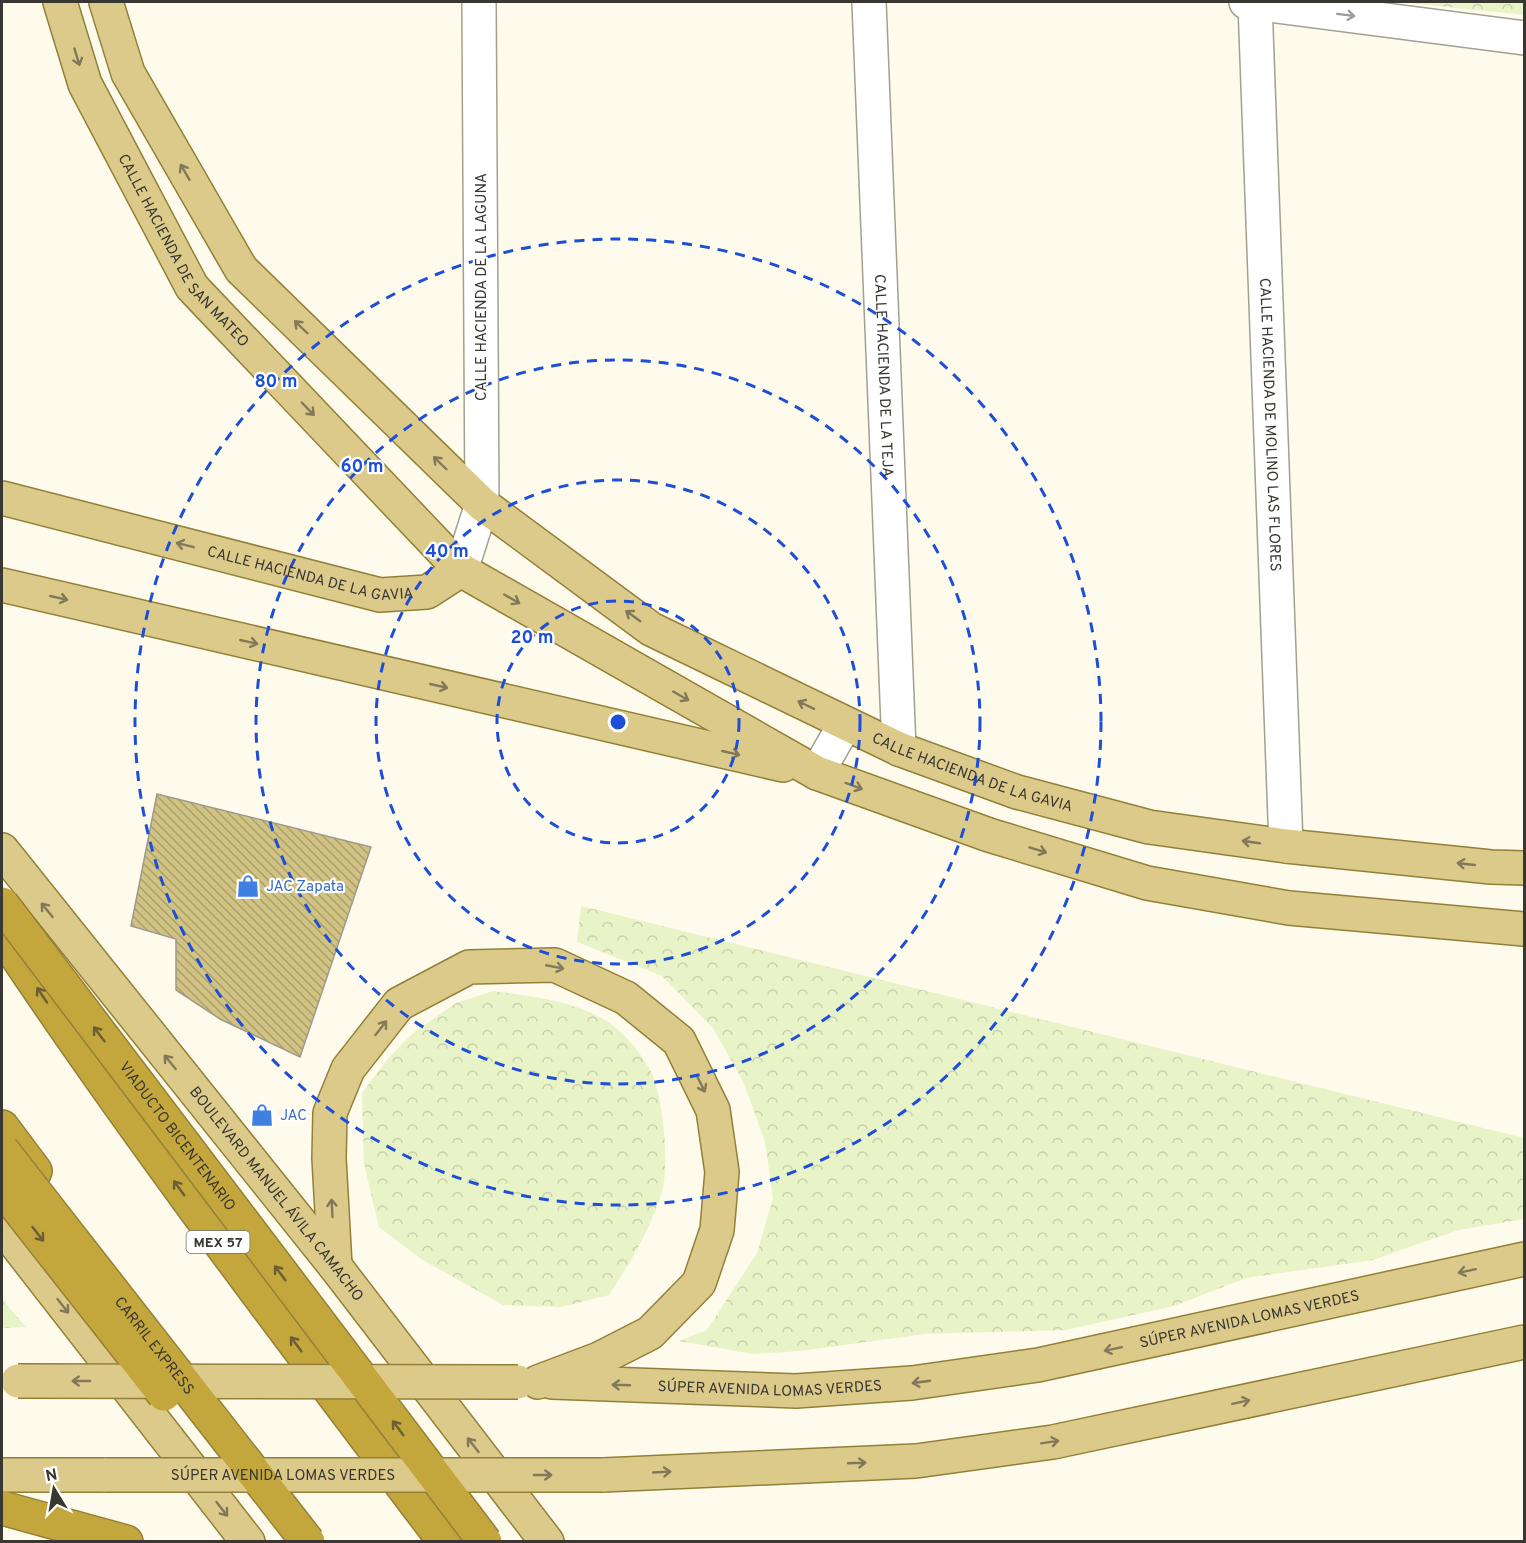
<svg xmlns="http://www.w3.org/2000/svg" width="1526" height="1543" font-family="Overpass,sans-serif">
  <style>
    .forest { fill: url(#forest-crowns) }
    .building { fill: url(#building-back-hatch); stroke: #9e9b8e; stroke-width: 1.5 }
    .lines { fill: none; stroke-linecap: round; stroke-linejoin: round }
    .minor-casing { stroke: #a2a092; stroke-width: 36 }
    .major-casing { stroke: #938038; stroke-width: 36 }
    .highway-casing { stroke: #938038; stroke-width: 36 }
    .minor { stroke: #fff; stroke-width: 33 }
    .major { stroke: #dcca8a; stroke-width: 33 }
    .highway { stroke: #c4a73c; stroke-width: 33 }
    .major-bridge-casing { stroke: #938038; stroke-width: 36; stroke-linecap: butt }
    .highway-bridge-casing { stroke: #938038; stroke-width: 36; stroke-linecap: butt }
    .major-bridge { stroke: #dcca8a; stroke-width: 33 }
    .highway-bridge { stroke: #c4a73c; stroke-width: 33 }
    .oneway { stroke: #9c9b98 }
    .oneway2 { stroke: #82795a }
    .oneway3 { stroke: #695e36 }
    .ring { fill: none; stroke: #1d4ed8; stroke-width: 3; stroke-dasharray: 10 8 }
    .labels { text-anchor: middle; stroke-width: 4.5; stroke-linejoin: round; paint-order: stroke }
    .shield { fill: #fff; stroke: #747370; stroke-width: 1.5 }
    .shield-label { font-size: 14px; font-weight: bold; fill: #383732 }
    .street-label { font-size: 15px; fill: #383732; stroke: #fff }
    .shop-label { font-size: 15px; fill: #366cbe; stroke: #fff; text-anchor: start }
    .centre { fill: #1d4ed8; stroke: #fff; stroke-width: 3 }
    .ring-label { font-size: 18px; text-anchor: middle; font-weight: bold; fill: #1d4ed8; stroke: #fff; stroke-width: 4.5; stroke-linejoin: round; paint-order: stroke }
  </style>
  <defs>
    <pattern id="forest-crowns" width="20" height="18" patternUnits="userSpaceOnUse" patternTransform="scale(1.5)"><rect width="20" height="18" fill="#e8f3c8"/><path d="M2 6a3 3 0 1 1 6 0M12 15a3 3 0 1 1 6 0" fill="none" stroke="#c8d1ac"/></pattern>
    <pattern id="building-back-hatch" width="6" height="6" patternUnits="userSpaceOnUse" patternTransform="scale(1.5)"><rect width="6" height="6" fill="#d1c383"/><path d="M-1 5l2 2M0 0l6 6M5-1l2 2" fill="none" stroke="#ab9f6c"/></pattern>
  </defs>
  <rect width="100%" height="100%" fill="#fefbec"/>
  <path class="forest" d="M 1400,2 L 1524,2 L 1524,15 Z
    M 581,906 L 1524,1138 L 1524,1219 L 1458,1230 L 1373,1260 L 1246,1278 L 1174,1306 L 1066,1330 L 925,1334 L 800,1351 L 753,1354 L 679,1341 L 707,1330 L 757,1253 L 773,1198 L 765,1142 L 743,1081 L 713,1028 L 662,976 L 577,942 Z
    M 493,991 C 529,996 570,1000 603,1019 C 621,1029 639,1050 649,1068 C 664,1095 671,1170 660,1198 C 648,1233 629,1265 609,1295 L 561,1307 L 503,1305 L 421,1259 L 379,1227 L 364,1164 L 362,1093 L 386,1061 L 412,1034 L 456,1003 Z
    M 2,1299 L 26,1327 L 2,1328 Z"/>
  <path class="building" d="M 157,794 L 371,847 L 300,1057 L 220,1019 L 176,990 L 176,939 L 131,926 Z"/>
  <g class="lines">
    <g class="minor-casing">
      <g id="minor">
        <path id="s1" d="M 869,2 L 899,749"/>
        <path d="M 1246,2 L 1524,38"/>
        <path id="s2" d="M 1255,3 L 1286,846"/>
        <path d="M 461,570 L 482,504 L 479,2"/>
        <path d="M 817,773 L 845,724"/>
      </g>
    </g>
    <g class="major-casing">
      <g id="major">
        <path id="s3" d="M 60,2 L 85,84 L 192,287 L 461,570 L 817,773 L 989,835 L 1147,883 L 1289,908 L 1524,929"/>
        <path id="s4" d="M 106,2 L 128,73 L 241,269 L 482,504 L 651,629 L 899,749 L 1017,792 L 1149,827 L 1286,846 L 1491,867 L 1524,868"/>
        <path id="s5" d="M 2,498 L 380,595 L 427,592 L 461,570"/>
        <path d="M 2,585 L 783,765"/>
        <path id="s6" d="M 2,850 L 335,1266 L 547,1542"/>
        <path d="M 2,1226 L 248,1542"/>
        <path d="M 335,1266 L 329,1158 L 330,1113 L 348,1069 L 399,1004 L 469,967 L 555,965 L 626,998 L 679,1041 L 713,1110 L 722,1172 L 717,1230 L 699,1283 L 650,1333 L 599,1359 L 538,1382"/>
        <path id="s7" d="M 552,1382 L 796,1391 L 912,1383 L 1038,1365 L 1524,1259"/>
        <path d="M 2,1475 L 106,1475"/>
        <path d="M 603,1475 L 916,1461 L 1053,1442 L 1524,1342"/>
      </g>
    </g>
    <g class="highway-casing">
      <path id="highway" d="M 2,934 C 141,1143 294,1342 445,1542
        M 2,1127 L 35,1171
        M 2,1508 L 126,1542"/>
    </g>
    <use href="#minor" class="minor"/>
    <use href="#major" class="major"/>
    <use href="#highway" class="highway"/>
    <g class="major-bridge-casing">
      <g id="major-bridge">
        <path d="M 18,1381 L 518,1382"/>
        <path id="s8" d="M 106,1475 L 603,1475"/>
      </g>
    </g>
    <g class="highway-bridge-casing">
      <g id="highway-bridge">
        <path id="s9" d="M 2,904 L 485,1542"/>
        <path id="s10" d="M 2,1150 L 308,1542"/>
        <path d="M 2,1188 L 164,1394"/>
      </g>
    </g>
    <use href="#major-bridge" class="major-bridge"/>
    <use href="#highway-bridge" class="highway-bridge"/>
  </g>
  <defs><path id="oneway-shaft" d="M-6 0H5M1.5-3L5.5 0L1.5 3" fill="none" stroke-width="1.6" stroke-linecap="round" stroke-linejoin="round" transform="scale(1.5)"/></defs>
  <use class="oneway" href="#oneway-shaft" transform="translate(1346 15) rotate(7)"/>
  <g class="oneway2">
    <use href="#oneway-shaft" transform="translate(77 57) rotate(73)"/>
    <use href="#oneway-shaft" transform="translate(185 172) rotate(-120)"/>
    <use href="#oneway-shaft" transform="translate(301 327) rotate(-136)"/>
    <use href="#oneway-shaft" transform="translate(308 409) rotate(46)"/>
    <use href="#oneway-shaft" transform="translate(440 463) rotate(-136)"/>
    <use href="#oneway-shaft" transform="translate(185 545) rotate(-166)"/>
    <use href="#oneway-shaft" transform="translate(59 598) rotate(13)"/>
    <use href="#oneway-shaft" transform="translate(512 599) rotate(30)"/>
    <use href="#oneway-shaft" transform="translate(633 616) rotate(-144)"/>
    <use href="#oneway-shaft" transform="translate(249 642) rotate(13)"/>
    <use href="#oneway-shaft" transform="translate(439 686) rotate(13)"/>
    <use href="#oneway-shaft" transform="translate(681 696) rotate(30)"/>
    <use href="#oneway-shaft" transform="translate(806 705) rotate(-154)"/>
    <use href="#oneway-shaft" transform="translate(731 753) rotate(13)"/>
    <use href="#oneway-shaft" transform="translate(854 786) rotate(20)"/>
    <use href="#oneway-shaft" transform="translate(1251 842) rotate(-172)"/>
    <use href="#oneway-shaft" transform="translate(1038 850) rotate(17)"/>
    <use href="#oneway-shaft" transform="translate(1466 864) rotate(-174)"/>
    <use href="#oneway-shaft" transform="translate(47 910) rotate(-129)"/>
    <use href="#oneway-shaft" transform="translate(555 967) rotate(11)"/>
    <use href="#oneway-shaft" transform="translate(381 1028) rotate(-52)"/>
    <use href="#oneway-shaft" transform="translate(170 1062) rotate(-129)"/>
    <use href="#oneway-shaft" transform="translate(701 1084) rotate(63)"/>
    <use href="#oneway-shaft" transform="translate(332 1208) rotate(-93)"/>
    <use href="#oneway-shaft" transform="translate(1467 1271) rotate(168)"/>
    <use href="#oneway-shaft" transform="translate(63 1306) rotate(52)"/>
    <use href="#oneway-shaft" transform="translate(1113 1349) rotate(168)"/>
    <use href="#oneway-shaft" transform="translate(81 1381) rotate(-180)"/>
    <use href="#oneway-shaft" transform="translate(921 1382) rotate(172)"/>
    <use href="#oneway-shaft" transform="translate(621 1385) rotate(-178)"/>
    <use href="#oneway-shaft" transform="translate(1241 1402) rotate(-12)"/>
    <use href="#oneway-shaft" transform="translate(1050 1442) rotate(-9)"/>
    <use href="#oneway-shaft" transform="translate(473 1445) rotate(-128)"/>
    <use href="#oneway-shaft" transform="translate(857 1463) rotate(-2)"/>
    <use href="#oneway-shaft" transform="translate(662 1472) rotate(-3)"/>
    <use href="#oneway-shaft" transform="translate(543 1475)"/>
    <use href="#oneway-shaft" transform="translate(222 1509) rotate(52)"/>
  </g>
  <g class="oneway3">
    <use href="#oneway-shaft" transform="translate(42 995) rotate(-124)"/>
    <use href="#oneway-shaft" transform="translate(99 1034) rotate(-127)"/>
    <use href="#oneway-shaft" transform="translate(179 1188) rotate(-126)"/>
    <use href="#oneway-shaft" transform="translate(38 1234) rotate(52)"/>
    <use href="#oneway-shaft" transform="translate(280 1273) rotate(-127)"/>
    <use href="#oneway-shaft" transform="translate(296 1344) rotate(-127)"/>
    <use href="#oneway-shaft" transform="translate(398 1428) rotate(-127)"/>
  </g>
  <g class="ring">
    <circle cx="618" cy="722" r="121"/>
    <circle cx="618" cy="722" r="242"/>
    <circle cx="618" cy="722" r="362"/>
    <circle cx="618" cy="722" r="483"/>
  </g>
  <defs>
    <g id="shop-bare" transform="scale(1.8)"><path d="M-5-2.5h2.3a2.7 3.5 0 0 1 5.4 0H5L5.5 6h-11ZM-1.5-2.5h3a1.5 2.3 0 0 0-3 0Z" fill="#3f7fe0" stroke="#fff" stroke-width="2.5" paint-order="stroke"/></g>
  </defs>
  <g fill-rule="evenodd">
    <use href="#shop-bare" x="248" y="886"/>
    <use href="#shop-bare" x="262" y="1115"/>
  </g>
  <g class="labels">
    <rect class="shield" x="186.5" y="1231" width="63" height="22" rx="4.5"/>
    <g class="shield-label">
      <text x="218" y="1247">MEX 57</text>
    </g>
    <g class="street-label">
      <text dy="5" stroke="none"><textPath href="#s3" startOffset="280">CALLE HACIENDA DE SAN MATEO</textPath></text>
      <text transform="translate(481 287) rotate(-90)" y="5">CALLE HACIENDA DE LA LAGUNA</text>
      <text dy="5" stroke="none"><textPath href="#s1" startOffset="374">CALLE HACIENDA DE LA TEJA</textPath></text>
      <text dy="5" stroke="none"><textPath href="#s2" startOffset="422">CALLE HACIENDA DE MOLINO LAS FLORES</textPath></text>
      <text dy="5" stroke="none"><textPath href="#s5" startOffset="318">CALLE HACIENDA DE LA GAVIA</textPath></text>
      <text dy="5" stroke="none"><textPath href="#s4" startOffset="1200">CALLE HACIENDA DE LA GAVIA</textPath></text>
      <text dy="5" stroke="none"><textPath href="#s9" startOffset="291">VIADUCTO BICENTENARIO</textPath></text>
      <text dy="5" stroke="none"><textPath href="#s6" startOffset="440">BOULEVARD MANUEL ÁVILA CAMACHO</textPath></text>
      <text dy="5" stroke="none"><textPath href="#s7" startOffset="704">SÚPER AVENIDA LOMAS VERDES</textPath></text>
      <text dy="5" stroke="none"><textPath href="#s10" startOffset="248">CARRIL EXPRESS</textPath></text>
      <text dy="5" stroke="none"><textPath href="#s7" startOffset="218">SÚPER AVENIDA LOMAS VERDES</textPath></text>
      <text dy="5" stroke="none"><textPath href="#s8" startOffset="177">SÚPER AVENIDA LOMAS VERDES</textPath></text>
    </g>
    <g class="shop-label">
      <text x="266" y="891">JAC Zapata</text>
      <text x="280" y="1120">JAC</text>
    </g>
  </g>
  <circle cx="618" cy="722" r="9" class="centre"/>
  <g class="ring-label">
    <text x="276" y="387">80 m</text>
    <text x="362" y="472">60 m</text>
    <text x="447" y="557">40 m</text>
    <text x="532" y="643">20 m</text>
  </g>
  <rect width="1526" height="1543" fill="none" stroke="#383732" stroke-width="6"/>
  <g transform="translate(54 1489) rotate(349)" stroke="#ffffff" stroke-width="4.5" paint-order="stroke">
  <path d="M0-4.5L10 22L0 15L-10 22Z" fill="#383732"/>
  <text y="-9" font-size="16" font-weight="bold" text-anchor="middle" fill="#383732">N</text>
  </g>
</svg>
